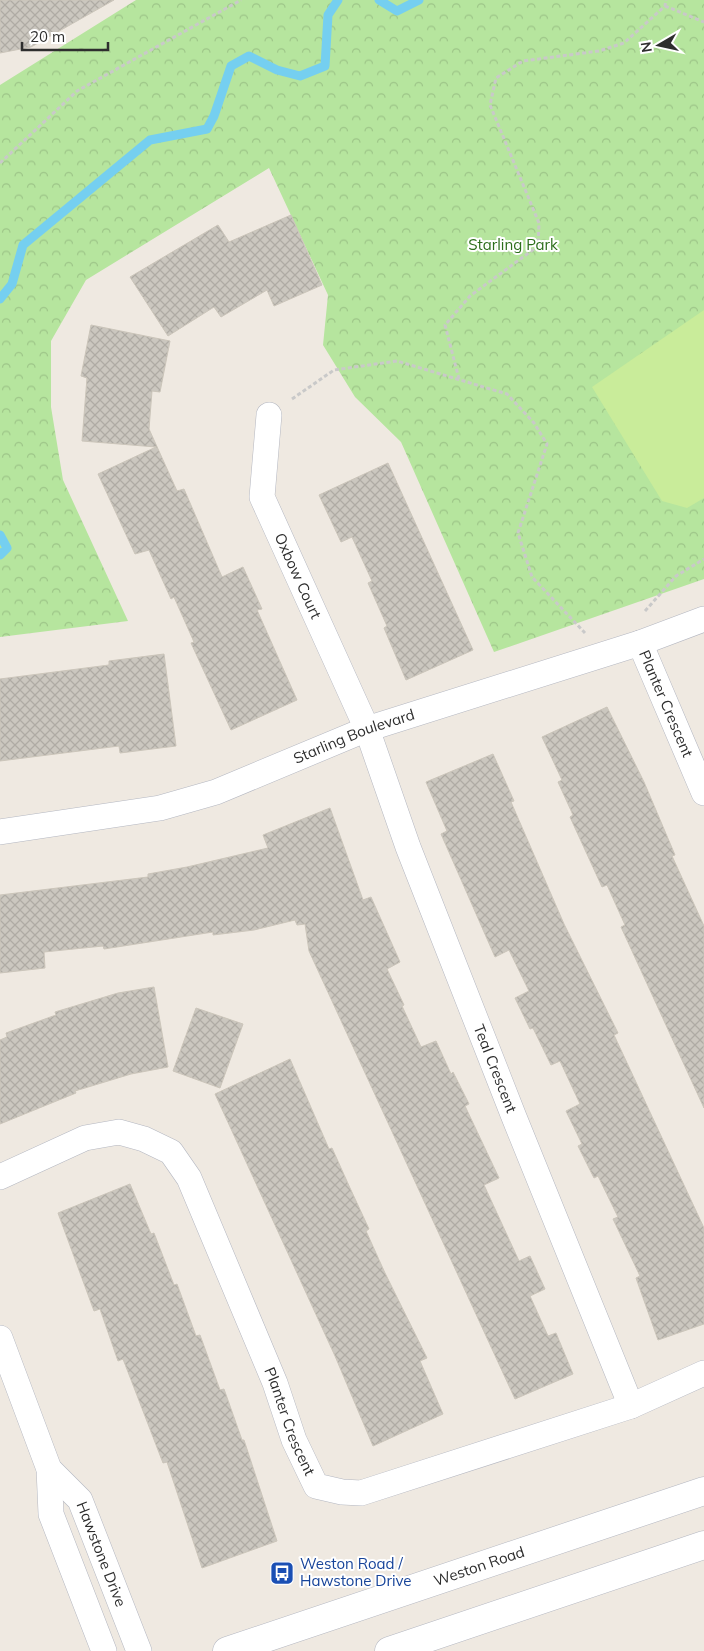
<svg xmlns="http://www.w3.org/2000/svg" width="704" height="1651" font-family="Mulish,sans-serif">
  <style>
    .forest { fill: url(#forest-crowns) }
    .pitch { fill: #c9ec9a }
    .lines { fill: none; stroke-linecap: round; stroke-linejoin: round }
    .stream { stroke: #75cff0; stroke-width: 9 }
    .building { fill: url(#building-cross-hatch); stroke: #cbc5ba }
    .minor-casing { stroke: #b4b7c1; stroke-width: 26 }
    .secondary-casing { stroke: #b4b7c1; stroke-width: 29 }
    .path { stroke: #c9c9c9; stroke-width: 3; stroke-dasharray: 4 2.5; stroke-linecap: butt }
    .minor { stroke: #fff; stroke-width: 25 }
    .secondary { stroke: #fff; stroke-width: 28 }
    .labels { text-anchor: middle; stroke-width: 4; stroke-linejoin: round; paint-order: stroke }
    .park-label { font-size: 15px; fill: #2c6e1b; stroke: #fff }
    .street-label { font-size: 15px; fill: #2e2e2e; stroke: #fff }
    .transit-label { font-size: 15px; fill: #164399; stroke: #fff; text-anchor: start }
  </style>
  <defs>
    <pattern id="forest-crowns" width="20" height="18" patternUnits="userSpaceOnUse" patternTransform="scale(1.25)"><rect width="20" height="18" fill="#b6e59e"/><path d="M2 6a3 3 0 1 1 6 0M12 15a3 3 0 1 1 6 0" fill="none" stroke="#9dc588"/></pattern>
    <pattern id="building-cross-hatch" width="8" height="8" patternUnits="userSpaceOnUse" patternTransform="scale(1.25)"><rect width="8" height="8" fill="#cbc7bf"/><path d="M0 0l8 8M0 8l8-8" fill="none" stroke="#afaba4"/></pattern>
  </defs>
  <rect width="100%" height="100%" fill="#efe9e1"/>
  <path class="forest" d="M 136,0 L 704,0 L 704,579 L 494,652 L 401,442 L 355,397 L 323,345 L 328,295 L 269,168 L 86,280 L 51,341 L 51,407 L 63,480 L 128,621 L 0,637 L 0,85 Z"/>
  <path class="pitch" d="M 704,310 L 704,498 L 687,508 L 662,501 L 592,387 Z"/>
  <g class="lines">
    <path class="stream" d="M 379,0 L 397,11 L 419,0
      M 0,299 L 12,284 L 23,245 L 150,140 L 207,129 L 214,116 L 231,66 L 249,56 L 277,70 L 300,76 L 325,66 L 328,15 L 338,0
      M 0,535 L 7,548 L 0,555"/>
  </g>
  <path class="building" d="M 0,0 L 114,0 L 31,47 L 0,53 Z
    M 291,215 L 322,285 L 274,306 L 267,290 L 221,317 L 214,307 L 168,336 L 130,277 L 218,225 L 229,242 Z
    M 91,325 L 170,341 L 160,392 L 152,391 L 149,429 L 177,491 L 184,489 L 222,577 L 243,567 L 262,609 L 257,610 L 297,700 L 231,730 L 191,643 L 194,642 L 174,597 L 171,599 L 149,550 L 135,554 L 98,474 L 156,447 L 82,441 L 87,378 L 81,376 Z
    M 388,463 L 473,650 L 406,680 L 384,628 L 387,626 L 368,583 L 372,581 L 352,537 L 341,542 L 319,495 Z
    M 164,654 L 176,746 L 120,753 L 119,746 L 0,761 L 0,679 L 109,665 L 109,661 Z
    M 607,707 L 644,782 L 675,855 L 672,856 L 704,926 L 704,1108 L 621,927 L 625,925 L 607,885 L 602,887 L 570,817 L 573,815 L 558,782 L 562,780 L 542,737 Z
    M 493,754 L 514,801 L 511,802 L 564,924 L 618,1033 L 614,1035 L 704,1228 L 704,1324 L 658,1340 L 636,1278 L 640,1276 L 613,1219 L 618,1217 L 598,1176 L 594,1178 L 578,1146 L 582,1144 L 566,1111 L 580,1104 L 560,1061 L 551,1065 L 533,1028 L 530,1029 L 515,998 L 529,991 L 509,950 L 495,957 L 441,834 L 447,831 L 426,782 Z
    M 330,808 L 363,900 L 371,897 L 400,962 L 387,969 L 404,1005 L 402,1006 L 421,1047 L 436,1041 L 451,1074 L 453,1072 L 469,1104 L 465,1106 L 499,1178 L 484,1185 L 519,1261 L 530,1256 L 545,1289 L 530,1296 L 548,1336 L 556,1333 L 573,1374 L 515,1399 L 309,951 L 305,924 L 297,925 L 295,920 L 254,930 L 213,935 L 213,932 L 104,949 L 103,946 L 44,952 L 45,968 L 0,973 L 0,895 L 148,877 L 148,874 L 187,867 L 268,848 L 263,835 Z
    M 154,987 L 168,1067 L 131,1074 L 75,1091 L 76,1093 L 0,1124 L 0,1040 L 7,1037 L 6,1033 L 56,1015 L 55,1012 L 118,993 Z
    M 196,1008 L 243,1024 L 220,1088 L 173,1071 Z
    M 290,1059 L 329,1149 L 332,1148 L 350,1188 L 369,1229 L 366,1231 L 385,1273 L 427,1358 L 420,1361 L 443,1414 L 373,1446 L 335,1356 L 215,1094 Z
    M 130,1184 L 151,1234 L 154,1233 L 174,1285 L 177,1284 L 196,1336 L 200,1335 L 220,1390 L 224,1389 L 242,1440 L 244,1440 L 277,1541 L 202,1568 L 167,1462 L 163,1463 L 123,1359 L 118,1361 L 100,1309 L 94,1311 L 58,1213 Z"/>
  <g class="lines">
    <g class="minor-casing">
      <g id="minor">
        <path id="s1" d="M 269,415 L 262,497 L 367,729 L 408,847 L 514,1117 L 631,1406"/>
        <path id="s2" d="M 640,643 L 704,793"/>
        <path id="s3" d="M 0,832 L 160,808 L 216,792 L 367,729 L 640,643 L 704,619"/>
        <path id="s4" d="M 0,1177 L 85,1138 L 119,1132 L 144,1139 L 171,1152 L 189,1178 L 275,1383 L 294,1440 L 316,1486 L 342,1492 L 361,1493 L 631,1406 L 704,1373"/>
        <path d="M 0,1338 L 49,1469 L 51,1514 L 104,1651"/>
        <path id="s5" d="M 49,1469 L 80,1500 L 139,1651"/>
      </g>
    </g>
    <g class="secondary-casing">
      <g id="secondary">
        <path id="s6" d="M 227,1651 L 704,1491"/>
        <path d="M 389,1651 L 704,1545"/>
      </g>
    </g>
    <path class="path" d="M 665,6 L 704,22
      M 0,163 L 77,91 L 241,0
      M 459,379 L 445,325 L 470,296 L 538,246 L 539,223 L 490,105 L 496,78 L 523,61 L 599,51 L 624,43 L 665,6 L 666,0
      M 292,399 L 334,370 L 397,361 L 507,394 L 534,423 L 547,444 L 518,533 L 532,577 L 585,633
      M 645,611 L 676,576 L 704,559"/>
    <use href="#minor" class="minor"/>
    <use href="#secondary" class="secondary"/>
  </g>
  <defs>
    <g id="bus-square" transform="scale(1.25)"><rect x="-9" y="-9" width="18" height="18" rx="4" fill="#1a4fb4" stroke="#fff"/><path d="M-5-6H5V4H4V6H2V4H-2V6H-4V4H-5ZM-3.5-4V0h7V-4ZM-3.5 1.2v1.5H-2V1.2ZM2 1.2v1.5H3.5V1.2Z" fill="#fff"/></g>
  </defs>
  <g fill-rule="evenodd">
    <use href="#bus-square" x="282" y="1573"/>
  </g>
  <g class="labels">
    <g class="park-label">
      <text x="513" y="250">Starling Park</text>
    </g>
    <g class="street-label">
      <text dy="5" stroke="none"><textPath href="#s1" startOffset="169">Oxbow Court</textPath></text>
      <text dy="5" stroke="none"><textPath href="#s2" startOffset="66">Planter Crescent</textPath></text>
      <text dy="5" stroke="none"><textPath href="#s3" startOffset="369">Starling Boulevard</textPath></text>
      <text dy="5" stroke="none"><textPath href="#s1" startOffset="700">Teal Crescent</textPath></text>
      <text dy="5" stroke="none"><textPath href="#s4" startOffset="479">Planter Crescent</textPath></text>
      <text dy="5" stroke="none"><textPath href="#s5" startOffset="102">Hawstone Drive</textPath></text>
      <text dy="5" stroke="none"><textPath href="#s6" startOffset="266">Weston Road</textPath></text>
    </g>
    <g class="transit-label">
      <text x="300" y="1569">Weston Road /<tspan x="300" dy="17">Hawstone Drive</tspan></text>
    </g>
  </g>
  <g transform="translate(659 45) rotate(261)" stroke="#ffffff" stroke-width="4" paint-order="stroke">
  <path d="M0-4L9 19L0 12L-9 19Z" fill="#2e2e2e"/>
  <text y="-8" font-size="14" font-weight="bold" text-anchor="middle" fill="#2e2e2e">N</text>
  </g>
  <path d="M22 42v8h86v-8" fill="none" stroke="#2e2e2e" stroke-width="2.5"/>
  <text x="30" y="42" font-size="15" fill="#2e2e2e" stroke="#ffffff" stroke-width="4" paint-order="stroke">20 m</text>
</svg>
